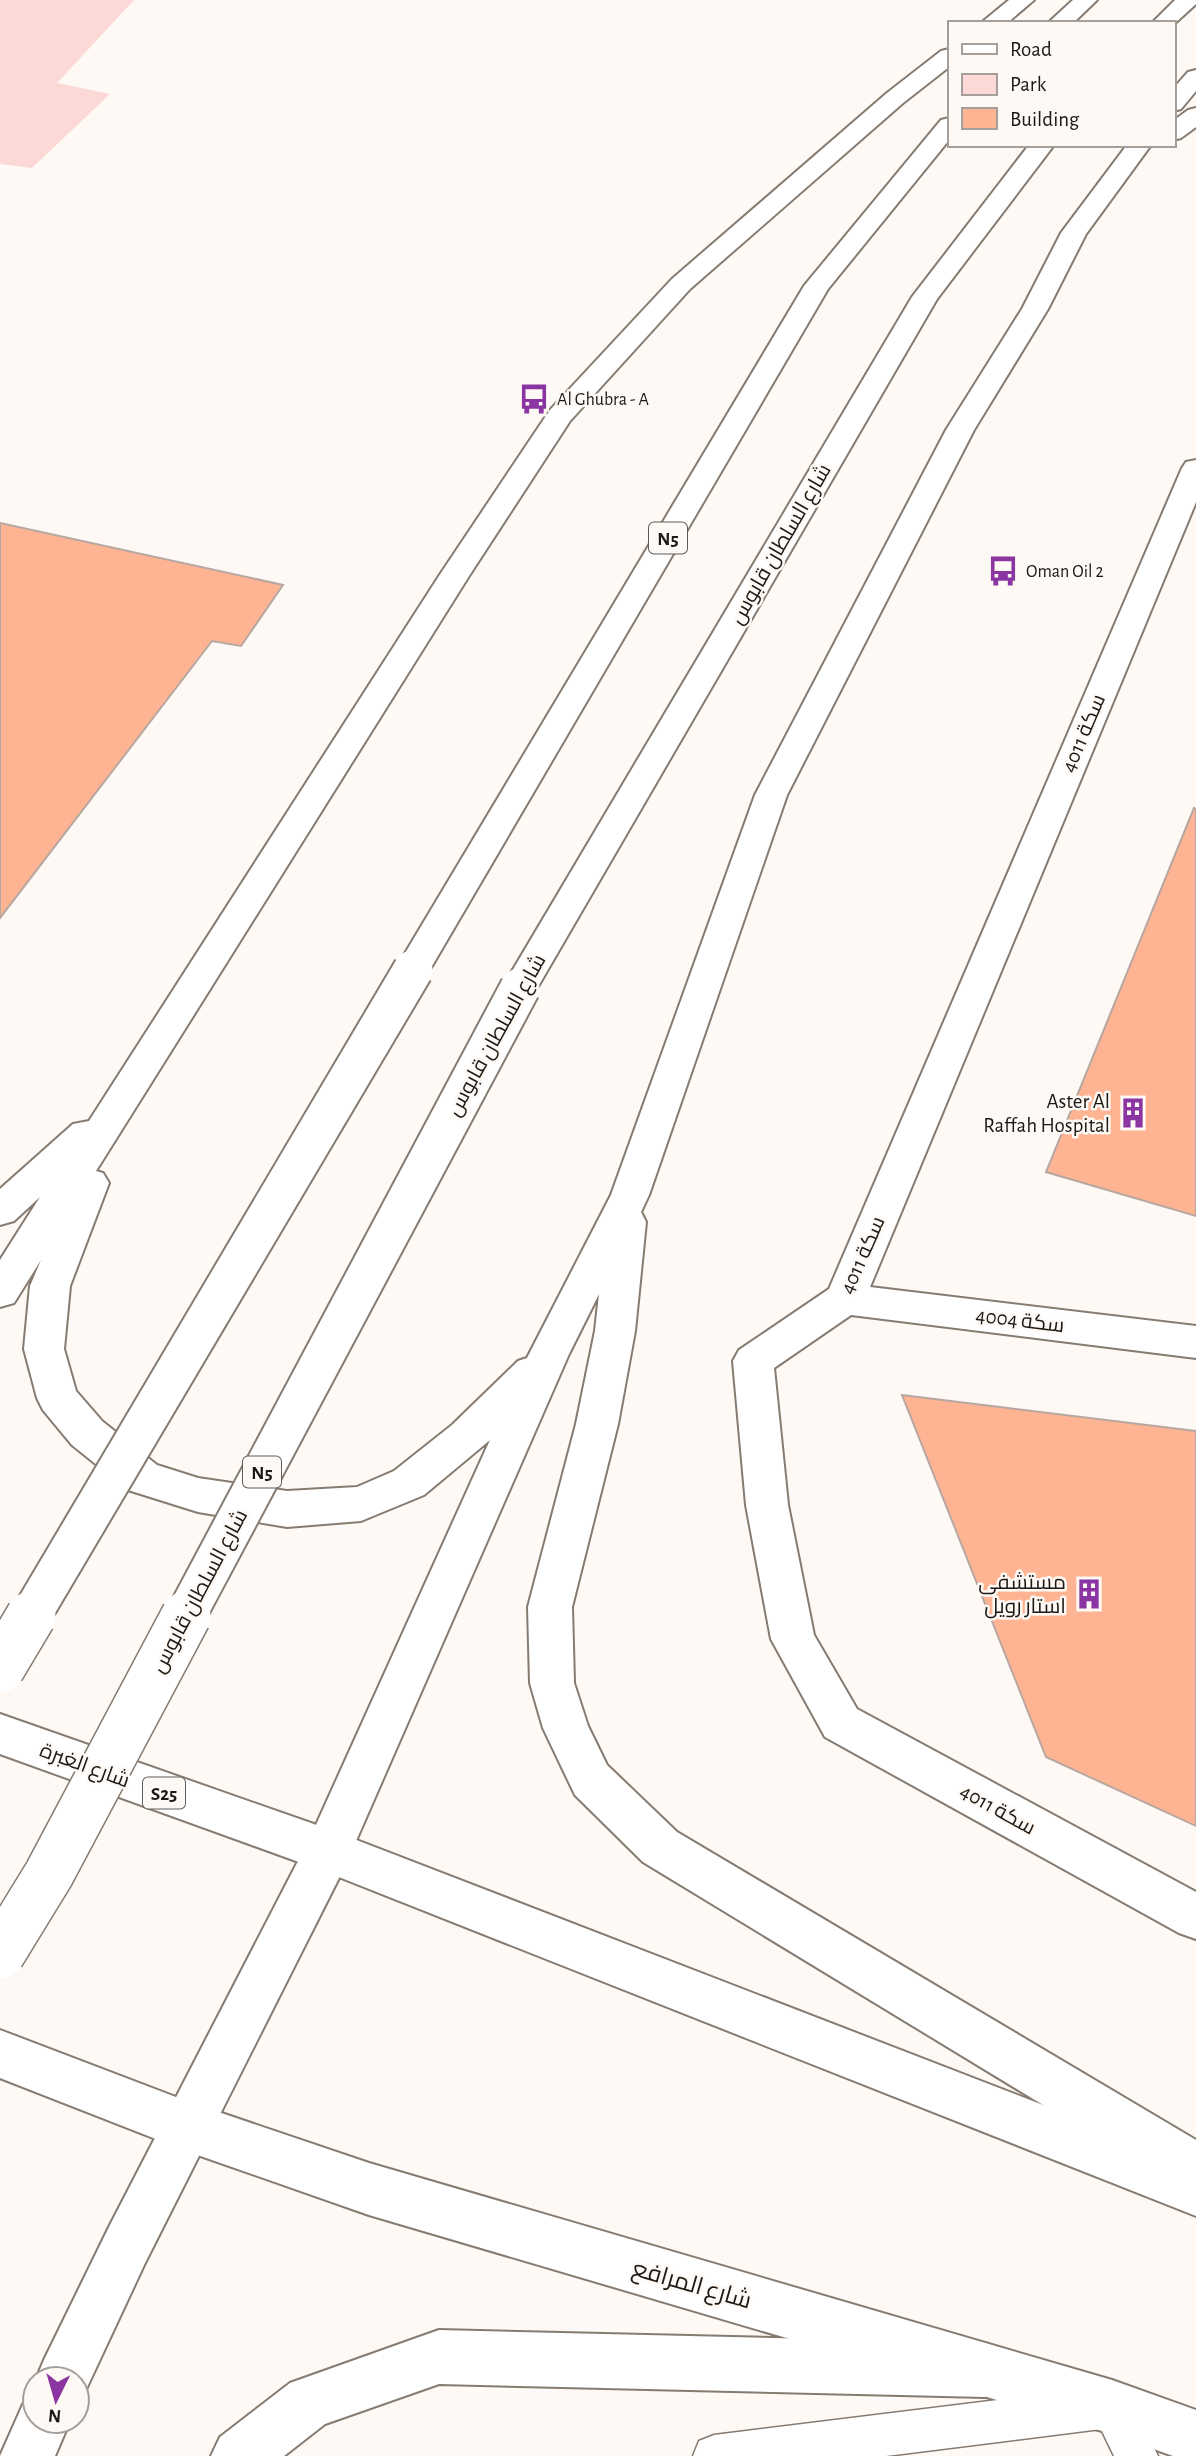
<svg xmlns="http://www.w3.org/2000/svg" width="1196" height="2456" font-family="'Alegreya Sans',Cairo,sans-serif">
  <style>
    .green { fill: #fcd9d6 }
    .building { fill: #feb492; stroke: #b7a7a0; stroke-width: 2 }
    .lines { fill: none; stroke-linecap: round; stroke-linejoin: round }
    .service-casing { stroke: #867b71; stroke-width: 3 }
    .minor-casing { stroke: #867b71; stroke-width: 4 }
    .primary-casing { stroke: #867b71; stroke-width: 4 }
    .trunk-casing { stroke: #867b71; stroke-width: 4 }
    .service { fill: #fff; fill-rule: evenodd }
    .minor { fill: #fff; fill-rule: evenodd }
    .primary { fill: #fff; fill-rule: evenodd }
    .trunk { fill: #fff; fill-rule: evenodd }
    .trunk-bridge-far1-casing { stroke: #867b71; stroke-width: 43; stroke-linecap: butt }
    .trunk-bridge-casing { stroke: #867b71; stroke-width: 52; stroke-linecap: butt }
    .trunk-bridge-far1 { stroke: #fff; stroke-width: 39 }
    .trunk-bridge { stroke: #fff; stroke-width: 49 }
    .labels { text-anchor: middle; stroke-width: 5; stroke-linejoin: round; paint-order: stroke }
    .far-poi-label { font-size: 18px; fill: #1d1914; stroke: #fef9f5; text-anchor: start }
    .shield { fill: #fef9f5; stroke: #605c58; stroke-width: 2 }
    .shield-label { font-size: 19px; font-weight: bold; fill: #1d1914 }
    .street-label { font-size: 21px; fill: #1d1914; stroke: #fef9f5 }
    .poi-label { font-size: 21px; fill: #1d1914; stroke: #fef9f5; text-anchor: end }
    .near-street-label { font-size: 24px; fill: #1d1914; stroke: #fef9f5 }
  </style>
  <rect width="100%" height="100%" fill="#fef9f5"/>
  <path class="green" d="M 0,0 L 134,0 L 57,83 L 110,94 L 32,168 L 0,164 Z"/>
  <path class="building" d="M 0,523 L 283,585 L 241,646 L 212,641 L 0,918 Z
    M 1194,808 L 1196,809 L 1196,1216 L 1046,1172 Z
    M 902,1395 L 1196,1431 L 1196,1826 L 1046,1757 Z"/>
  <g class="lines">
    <g class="service-casing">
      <path id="service" d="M 1112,2386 L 1127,2392 L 1158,2456 L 1114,2456 L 1101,2429 L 886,2456 L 693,2456 L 699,2441 L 714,2435 Z"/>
    </g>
    <g class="minor-casing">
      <path id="minor" d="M 1196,108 L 1196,127 L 1181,138 L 1173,140 L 1173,121 L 1188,110 Z
        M 1196,460 L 1196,502 L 870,1287 L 1196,1326 L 1196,1358 L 851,1315 L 774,1368 L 788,1505 L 814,1635 L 857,1709 L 1196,1892 L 1196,1939 L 1179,1933 L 825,1737 L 771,1639 L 746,1505 L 733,1361 L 739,1350 L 829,1289 L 1182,468 L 1186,462 Z"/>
    </g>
    <g class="primary-casing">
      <path id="primary" d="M 0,1714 L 328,1829 L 1196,2164 L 1196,2216 L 321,1870 L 0,1754 Z
        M 0,2030 L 189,2102 L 369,2163 L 1112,2380 L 1196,2410 L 1196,2456 L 1173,2456 L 1112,2434 L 369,2215 L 189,2152 L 0,2078 Z"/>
    </g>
    <g class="trunk-casing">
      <path id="trunk" d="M 1009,0 L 1034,0 L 1007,23 L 981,23 Z
        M 1073,0 L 1097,0 L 1073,23 L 1048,23 Z
        M 1175,0 L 1196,0 L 1196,4 L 1173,25 L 1173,23 L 1152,23 Z
        M 949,49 L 949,67 L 903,103 L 690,289 L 570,421 L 469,576 L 96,1171 L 103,1173 L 109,1183 L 70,1286 L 64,1349 L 76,1391 L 102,1421 L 157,1465 L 198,1478 L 287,1491 L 357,1487 L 394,1471 L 452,1425 L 518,1361 L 527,1358 L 611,1195 L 755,795 L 946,430 L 1022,309 L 1061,233 L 1127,145 L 1151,145 L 1086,234 L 1048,309 L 974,430 L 787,795 L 649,1195 L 641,1212 L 646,1222 L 635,1331 L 618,1424 L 572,1607 L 574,1683 L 588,1726 L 607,1765 L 677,1832 L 1196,2140 L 1196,2195 L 1178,2187 L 643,1862 L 575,1795 L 543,1728 L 530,1683 L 528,1607 L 576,1424 L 595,1331 L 599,1294 L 569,1354 L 345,1866 L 145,2263 L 82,2398 L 77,2400 L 77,2379 L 36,2379 L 44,2360 L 109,2227 L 311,1836 L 490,1440 L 424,1495 L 361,1521 L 287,1527 L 198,1512 L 128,1490 L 72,1445 L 43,1410 L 37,1398 L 24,1349 L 30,1286 L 41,1260 L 14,1303 L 0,1307 L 0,1260 L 40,1197 L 14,1221 L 0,1225 L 0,1189 L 73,1124 L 89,1121 L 439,576 L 550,410 L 672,279 L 887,93 L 941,51 Z
        M 1196,70 L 1196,91 L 1181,109 L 1173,111 L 1173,89 L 1188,72 Z
        M 949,118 L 949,140 L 828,289 L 425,978 L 413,982 L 401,978 L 395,970 L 804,286 L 941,120 Z
        M 1029,145 L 1054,145 L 937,299 L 532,997 L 520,1000 L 508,997 L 502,988 L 912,297 Z
        M 439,2330 L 985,2343 L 1004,2351 L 1012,2370 L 1004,2389 L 985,2397 L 439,2384 L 325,2424 L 284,2456 L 211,2456 L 220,2437 L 290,2383 Z
        M 35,2397 L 35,2421 L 70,2421 L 55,2456 L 0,2456 L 24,2402 Z"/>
    </g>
    <use href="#service" class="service"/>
    <use href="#minor" class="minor"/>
    <use href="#primary" class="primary"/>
    <use href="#trunk" class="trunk"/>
    <g class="trunk-bridge-far1-casing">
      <path id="trunk-bridge-far1" d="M 30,1617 L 413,970
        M 185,1617 L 520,988"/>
    </g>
    <g class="trunk-bridge-casing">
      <path id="trunk-bridge" d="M 0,1668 L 31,1616
        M 0,1954 L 49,1874 L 186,1616"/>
    </g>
    <use href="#trunk-bridge-far1" class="trunk-bridge-far1"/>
    <use href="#trunk-bridge" class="trunk-bridge"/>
  </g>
  <defs>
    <g id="bus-bare" transform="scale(2.415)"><path d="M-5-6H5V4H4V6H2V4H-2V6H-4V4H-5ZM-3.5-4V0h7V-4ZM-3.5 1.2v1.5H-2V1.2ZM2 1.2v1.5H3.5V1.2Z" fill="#8b35a2" stroke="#fef9f5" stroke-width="2.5" paint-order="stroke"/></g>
    <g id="building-bare" transform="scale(2.415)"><path d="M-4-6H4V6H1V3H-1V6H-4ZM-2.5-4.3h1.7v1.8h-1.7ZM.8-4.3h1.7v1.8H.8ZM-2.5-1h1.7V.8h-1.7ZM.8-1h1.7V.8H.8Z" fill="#8b35a2" stroke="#fef9f5" stroke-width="2.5" paint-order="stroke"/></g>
  </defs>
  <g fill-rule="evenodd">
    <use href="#bus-bare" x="534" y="399"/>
    <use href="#bus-bare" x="1003" y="571"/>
    <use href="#building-bare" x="1133" y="1113"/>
    <use href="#building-bare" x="1089" y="1594"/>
  </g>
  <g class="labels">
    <g class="far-poi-label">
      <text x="557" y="405">Al Ghubra - A</text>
      <text x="1026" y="577">Oman Oil 2</text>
    </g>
    <g class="shield">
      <rect x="649" y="522.5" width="38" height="31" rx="5"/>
      <rect x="243" y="1456.5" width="38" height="31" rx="5"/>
      <rect x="143" y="1777.5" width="42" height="31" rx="5"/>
    </g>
    <g class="shield-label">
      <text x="668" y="545">N5</text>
      <text x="262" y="1479">N5</text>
      <text x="164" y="1800">S25</text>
    </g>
    <g class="street-label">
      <text transform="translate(780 544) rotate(-60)" y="7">شارع السلطان قابوس</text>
      <text transform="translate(1083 733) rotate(-67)" y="7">سكة 4011</text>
      <text transform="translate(496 1035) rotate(-61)" y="7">شارع السلطان قابوس</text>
      <text transform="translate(862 1255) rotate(-66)" y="7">سكة 4011</text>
      <text transform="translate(1020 1320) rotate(7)" y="7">سكة 4004</text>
      <text transform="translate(199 1591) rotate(-62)" y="7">شارع السلطان قابوس</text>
      <text transform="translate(85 1765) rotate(20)" y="7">شارع الغبرة</text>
      <text transform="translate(998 1809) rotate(29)" y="7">سكة 4011</text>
    </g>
    <g class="poi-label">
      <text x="1110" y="1108">Aster Al<tspan x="1110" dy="24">Raffah Hospital</tspan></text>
      <text x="1066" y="1589">مستشفى<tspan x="1066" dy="24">استار رويل</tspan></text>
    </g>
    <g class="near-street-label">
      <text transform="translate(692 2284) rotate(16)" y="8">شارع المرافع</text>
    </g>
  </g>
  <rect x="948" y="21" width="228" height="126" fill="#fef9f5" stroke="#a49f9b" stroke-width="2"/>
  <rect x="962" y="44" width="35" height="10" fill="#ffffff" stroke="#a49f9b" stroke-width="2"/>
  <text x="1010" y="56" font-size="21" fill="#1d1914">Road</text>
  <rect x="962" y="74" width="35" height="21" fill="#fcd9d6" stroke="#a49f9b" stroke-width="2"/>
  <text x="1010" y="91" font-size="21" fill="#1d1914">Park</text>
  <rect x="962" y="108" width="35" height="21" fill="#feb492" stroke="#a49f9b" stroke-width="2"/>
  <text x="1010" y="126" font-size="21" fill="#1d1914">Building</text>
  <g transform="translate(56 2400) rotate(185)"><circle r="33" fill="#fef9f5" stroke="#a49f9b" stroke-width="2"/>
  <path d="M0-5L12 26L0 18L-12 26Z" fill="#8b35a2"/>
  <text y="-10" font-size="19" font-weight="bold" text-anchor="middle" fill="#1d1914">N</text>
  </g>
</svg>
